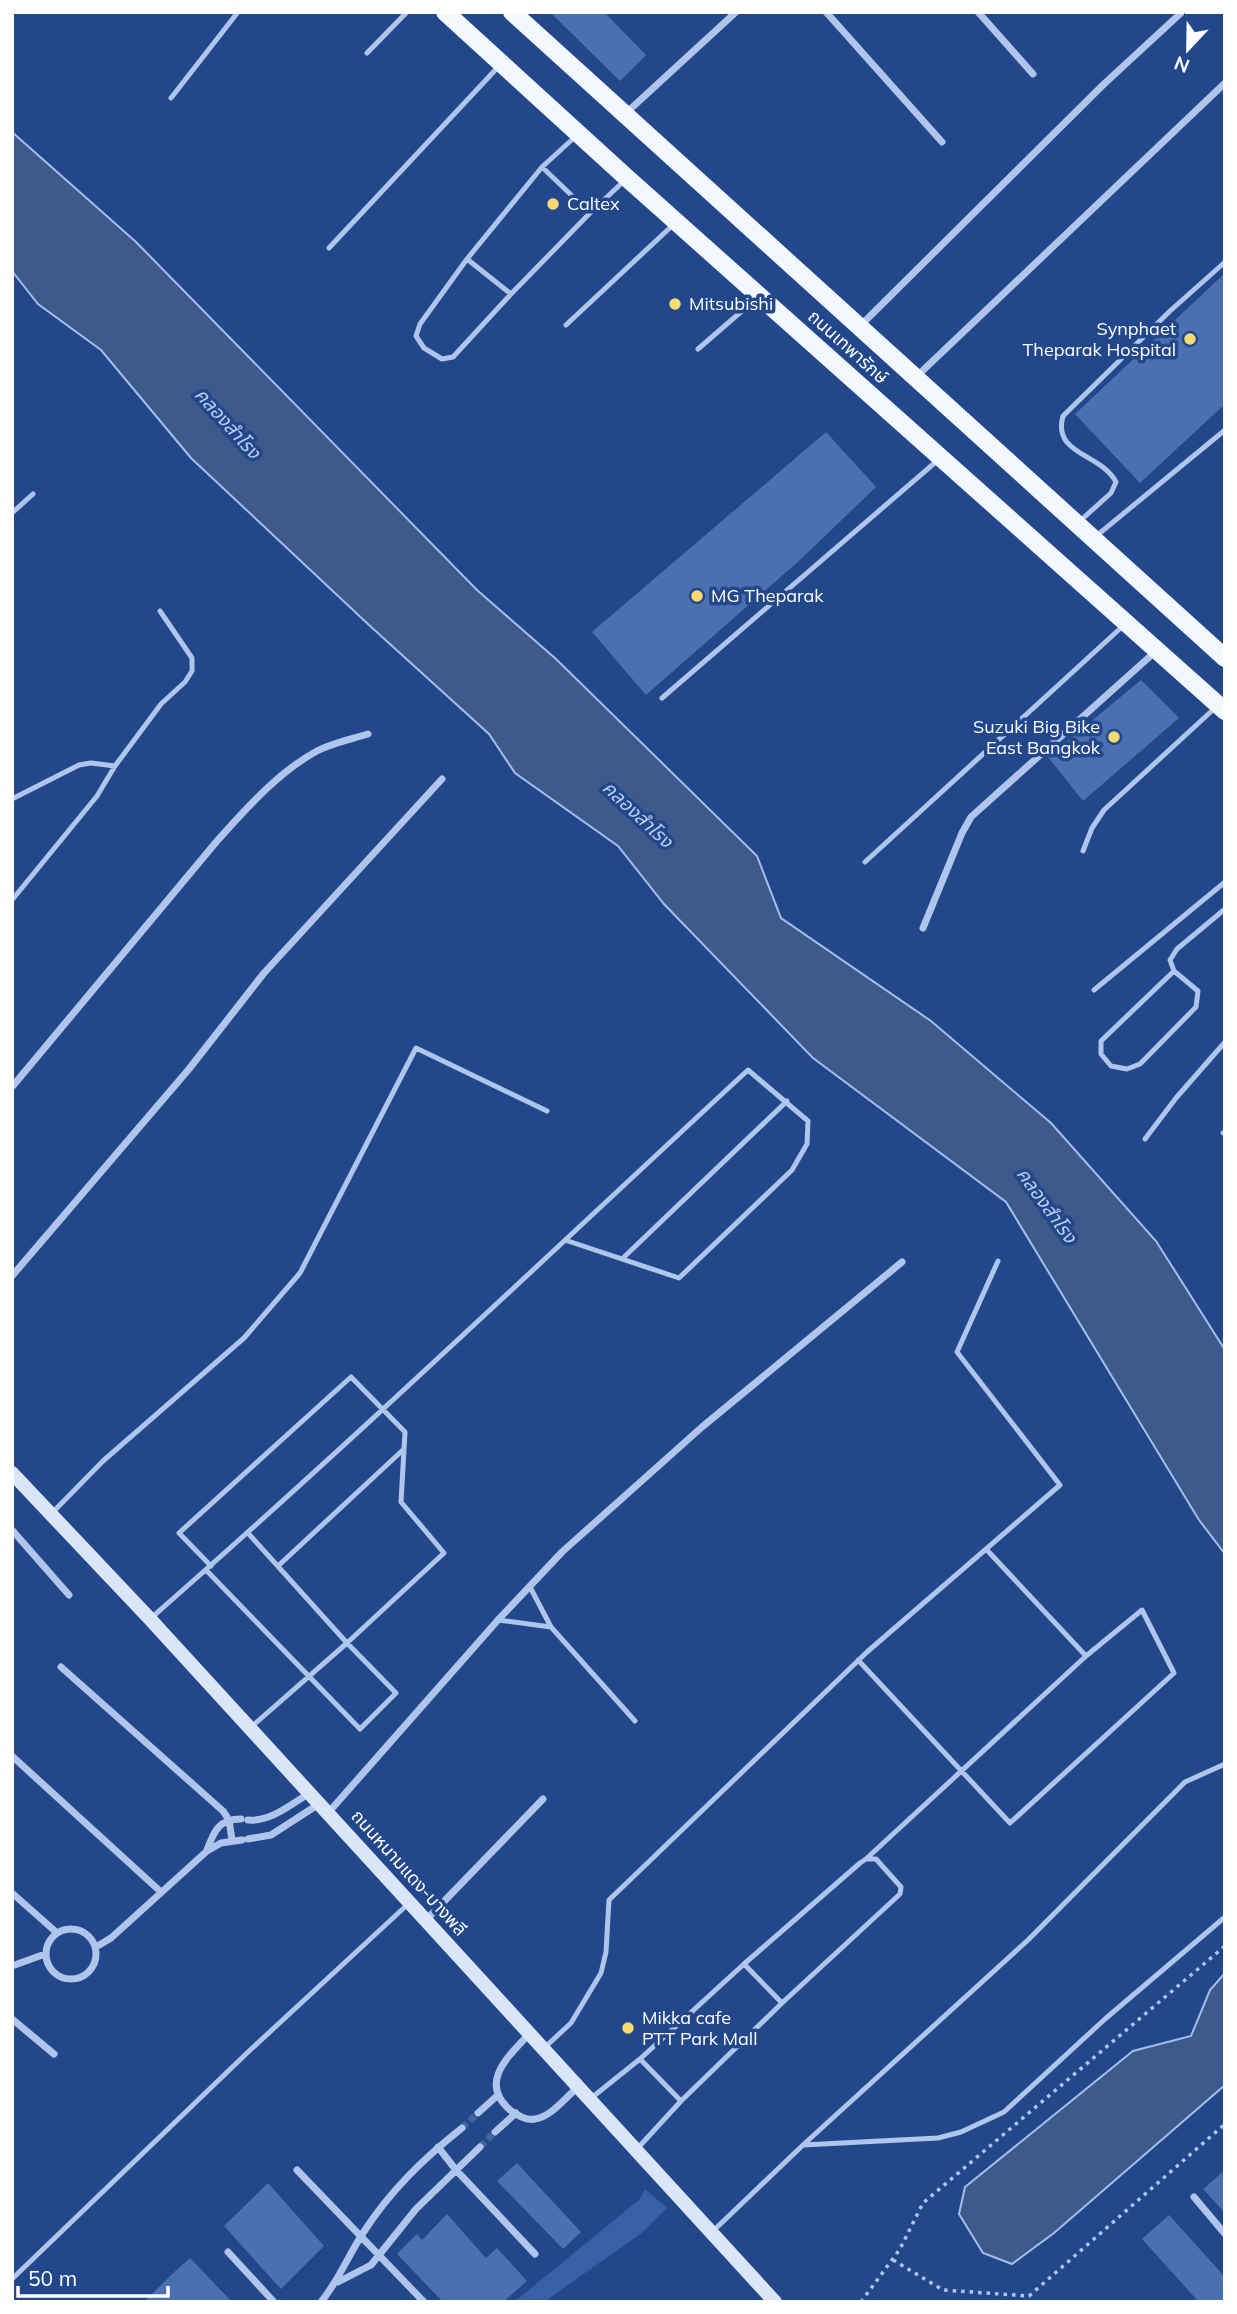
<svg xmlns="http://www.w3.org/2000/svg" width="1237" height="2314" font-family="Mulish,'Noto Sans Thai',sans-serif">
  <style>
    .green { fill: #3660a8 }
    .water { fill: #3e598b; stroke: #a3bfec; stroke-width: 2 }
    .building { fill: #4b70b2 }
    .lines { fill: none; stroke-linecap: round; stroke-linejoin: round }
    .minor-tunnel { stroke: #43639c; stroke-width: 7; stroke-dasharray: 7 3.5; stroke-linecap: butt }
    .path { stroke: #afc5eb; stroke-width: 3.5; stroke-dasharray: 3.5 5; stroke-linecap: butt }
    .service { stroke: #afc5eb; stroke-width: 5 }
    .minor { stroke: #afc5eb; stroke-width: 7 }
    .secondary { stroke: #dae5f8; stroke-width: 14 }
    .primary { stroke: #f3f7fe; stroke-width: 18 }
    .poi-dot { fill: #f7db71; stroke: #22478b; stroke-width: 2.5 }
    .labels { text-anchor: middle; stroke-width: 7; stroke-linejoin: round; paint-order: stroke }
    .poi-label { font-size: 18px; fill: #fff; stroke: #22478b; text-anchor: start }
    .street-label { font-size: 18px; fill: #fff; stroke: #22478b }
    .water-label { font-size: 19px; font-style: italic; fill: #bbcff2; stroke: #22478b }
  </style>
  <rect width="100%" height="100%" fill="#22478b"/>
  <path class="green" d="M 645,2189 L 667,2208 L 643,2232 L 544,2302 L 514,2302 L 640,2199 Z"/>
  <path class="water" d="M 12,132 L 136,242 L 477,590 L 556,659 L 757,856 L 781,918 L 931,1021 L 1051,1123 L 1156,1241 L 1225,1350 L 1225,1554 L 1199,1520 L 1006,1202 L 813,1058 L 664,904 L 618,846 L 515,773 L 489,734 L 369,625 L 191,458 L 101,350 L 38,304 L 12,271 Z
    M 1225,1973 L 1225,2085 L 1054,2233 L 1012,2264 L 983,2253 L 959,2214 L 965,2187 L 1133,2051 L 1191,2036 L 1210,1990 Z"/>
  <path class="building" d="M 550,12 L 604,12 L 646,55 L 620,81 Z
    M 1225,273 L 1225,404 L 1140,483 L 1075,414 Z
    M 826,432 L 876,487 L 800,560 L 646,695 L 592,632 Z
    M 1141,680 L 1179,718 L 1083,801 L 1048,757 Z
    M 517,2163 L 581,2232 L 563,2249 L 497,2181 Z
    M 1225,2170 L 1225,2213 L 1203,2189 Z
    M 268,2183 L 324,2246 L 281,2289 L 224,2226 Z
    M 447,2214 L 486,2258 L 497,2248 L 527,2281 L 503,2302 L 443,2302 L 397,2254 L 417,2234 L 422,2240 Z
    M 1169,2215 L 1225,2277 L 1225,2302 L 1199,2302 L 1142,2239 Z
    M 190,2258 L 232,2302 L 144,2302 L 171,2275 Z"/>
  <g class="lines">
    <path class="minor-tunnel" d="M 462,2128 L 478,2113
      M 480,2147 L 495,2132"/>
    <path class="path" d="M 893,2260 L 943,2290 L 1029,2296 L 1225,2124
      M 861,2302 L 900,2249 L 923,2203 L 1225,1946"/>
    <path class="service" d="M 367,53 L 407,12
      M 171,98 L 238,12
      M 576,136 L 542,167 L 467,259 L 511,294 L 590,213 L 625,180
      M 542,167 L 590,213
      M 329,248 L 499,66
      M 467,259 L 420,324 L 416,336 L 424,348 L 442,359 L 453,357 L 511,294
      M 566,325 L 674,224
      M 698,349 L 757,298
      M 12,513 L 33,494
      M 1080,521 L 1111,493 L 1116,482 C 1101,453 1052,455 1063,416 L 1170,311 L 1225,262
      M 1095,537 L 1225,430
      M 662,698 L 938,460
      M 12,799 L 79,765 L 91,763 L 115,766
      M 1083,851 L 1092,828 L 1104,810 L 1216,707
      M 865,862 L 1124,625
      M 12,900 L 97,796 L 115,766 L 161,704 L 185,682 L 192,671 L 192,658 L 160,611
      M 1174,971 L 1101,1041 L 1101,1054 L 1111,1066 L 1127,1069 L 1140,1064 L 1196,1007 L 1198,991 L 1174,971 L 1170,960 L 1177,949 L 1225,909
      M 1094,990 L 1225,882
      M 1223,1133 L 1225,1132
      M 1145,1139 L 1176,1098 L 1225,1042
      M 622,1259 L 787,1101
      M 53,1512 L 103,1461 L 244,1338 L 300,1273 L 416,1048 L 547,1111
      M 211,1566 L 179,1533 L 351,1377 L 405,1432 L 401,1502 L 444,1553 L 347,1643 L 250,1728
      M 278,1566 L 404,1449
      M 206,1570 L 360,1729 L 396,1693 L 347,1643 L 248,1533
      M 530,1587 L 551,1627 L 635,1721
      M 150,1619 C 353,1441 549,1254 748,1070 L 808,1121 L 807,1144 L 792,1170 L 679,1278 L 565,1240
      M 498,1620 L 551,1627
      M 858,1660 L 1010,1823 L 1174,1673 L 1142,1610 L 1086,1656 L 986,1549
      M 866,1859 L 1086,1656
      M 744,1964 L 860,1863 L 866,1859 L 876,1859 L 901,1887 L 900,1894 L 782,2003
      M 543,2049 L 571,2023 L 601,1973 L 606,1952 L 609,1900 L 867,1652 L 1060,1485 L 957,1352 L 998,1261
      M 640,2059 L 744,1964 L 782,2003 L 681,2101
      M 590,2099 L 640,2059 L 681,2101 L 636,2150
      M 803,2145 L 1028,1940 L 1185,1782 L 1225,1764
      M 712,2232 L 803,2145 L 938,2138 L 961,2132 L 1004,2112 L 1105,2019 L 1225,1917
      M 12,2279 L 247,2053 L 407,1905"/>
    <path class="minor" d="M 826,12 L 942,142
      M 978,12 L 1033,74
      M 625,114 L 736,12
      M 859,327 L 1104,84 L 1182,12
      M 916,377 L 1225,83
      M 923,928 L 962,833 L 971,817 L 1156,651
      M 12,1087 L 217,841 C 246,809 278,772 317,751 C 332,743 352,739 368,734
      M 12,1276 L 189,1069 L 264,973 L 442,779
      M 12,1530 L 69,1595
      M 61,1667 L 223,1811 L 229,1820 L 232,1840
      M 12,1756 L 161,1892
      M 328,1813 L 498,1620 L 562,1552 L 702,1427 L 902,1262
      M 248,1820 C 271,1822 291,1804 310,1793
      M 248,1839 L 271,1835 L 319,1804
      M 207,1850 C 214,1831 219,1819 241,1819
      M 12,1893 L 56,1932
      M 426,1920 L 543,1799
      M46 1954a25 25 0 1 1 50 0a25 25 0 1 1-50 0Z
      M 96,1947 L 111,1938 L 207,1851 L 221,1843 L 242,1840
      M 12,1966 L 45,1954
      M 12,2019 L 54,2054
      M 529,2034 C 509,2056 478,2082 510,2110 C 517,2115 526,2121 535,2119 C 551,2117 566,2097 578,2087
      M 478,2113 L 498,2095
      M 495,2132 L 516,2113
      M 438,2147 L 456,2170 L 535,2254
      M 297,2170 L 424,2302
      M 1194,2197 L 1225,2234
      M 228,2252 L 274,2302
      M 338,2282 L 371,2265 L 416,2209 L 480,2147
      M 321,2302 C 339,2280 348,2256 363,2233 C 390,2191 423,2159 462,2128"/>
    <path class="secondary" d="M 12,1473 L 150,1619 L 775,2302"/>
    <path class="primary" d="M 445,12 L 627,178 L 1225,711
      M 512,12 L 1225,658"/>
  </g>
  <g class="poi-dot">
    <circle cx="553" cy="204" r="7"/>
    <circle cx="675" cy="304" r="7"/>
    <circle cx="1190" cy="339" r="7"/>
    <circle cx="697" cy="596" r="7"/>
    <circle cx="1114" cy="737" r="7"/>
    <circle cx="628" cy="2028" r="7"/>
  </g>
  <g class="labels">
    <g class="poi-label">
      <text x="567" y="210">Caltex</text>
      <text x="689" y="310">Mitsubishi</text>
      <text x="1176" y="335" text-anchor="end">Synphaet<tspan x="1176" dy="21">Theparak Hospital</tspan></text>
      <text x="711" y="602">MG Theparak</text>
      <text x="1100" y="733" text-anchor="end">Suzuki Big Bike<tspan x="1100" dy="21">East Bangkok</tspan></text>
      <text x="642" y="2024">Mikka cafe<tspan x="642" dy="21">PTT Park Mall</tspan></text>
    </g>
    <g class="street-label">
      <text transform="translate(848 347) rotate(42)" y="6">ถนนเทพารักษ์</text>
      <text transform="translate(409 1873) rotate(48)" y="6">ถนนหนามแดง-บางพลี</text>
    </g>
    <g class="water-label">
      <text transform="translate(228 423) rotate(48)" y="7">คลองสำโรง</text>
      <text transform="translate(638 814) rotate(43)" y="7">คลองสำโรง</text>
      <text transform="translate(1047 1205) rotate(54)" y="7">คลองสำโรง</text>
    </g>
  </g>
  <rect width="1237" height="2314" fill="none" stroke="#ffffff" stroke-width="28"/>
  <g transform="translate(1188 49) rotate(202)" stroke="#22478b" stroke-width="5" paint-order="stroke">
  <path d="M0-5L12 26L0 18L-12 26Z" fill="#ffffff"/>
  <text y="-10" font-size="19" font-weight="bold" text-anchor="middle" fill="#ffffff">N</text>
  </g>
  <path d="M18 2286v10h150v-10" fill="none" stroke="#ffffff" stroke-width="3.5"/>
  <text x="28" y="2286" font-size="21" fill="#ffffff" stroke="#22478b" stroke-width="5" paint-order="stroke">50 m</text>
</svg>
